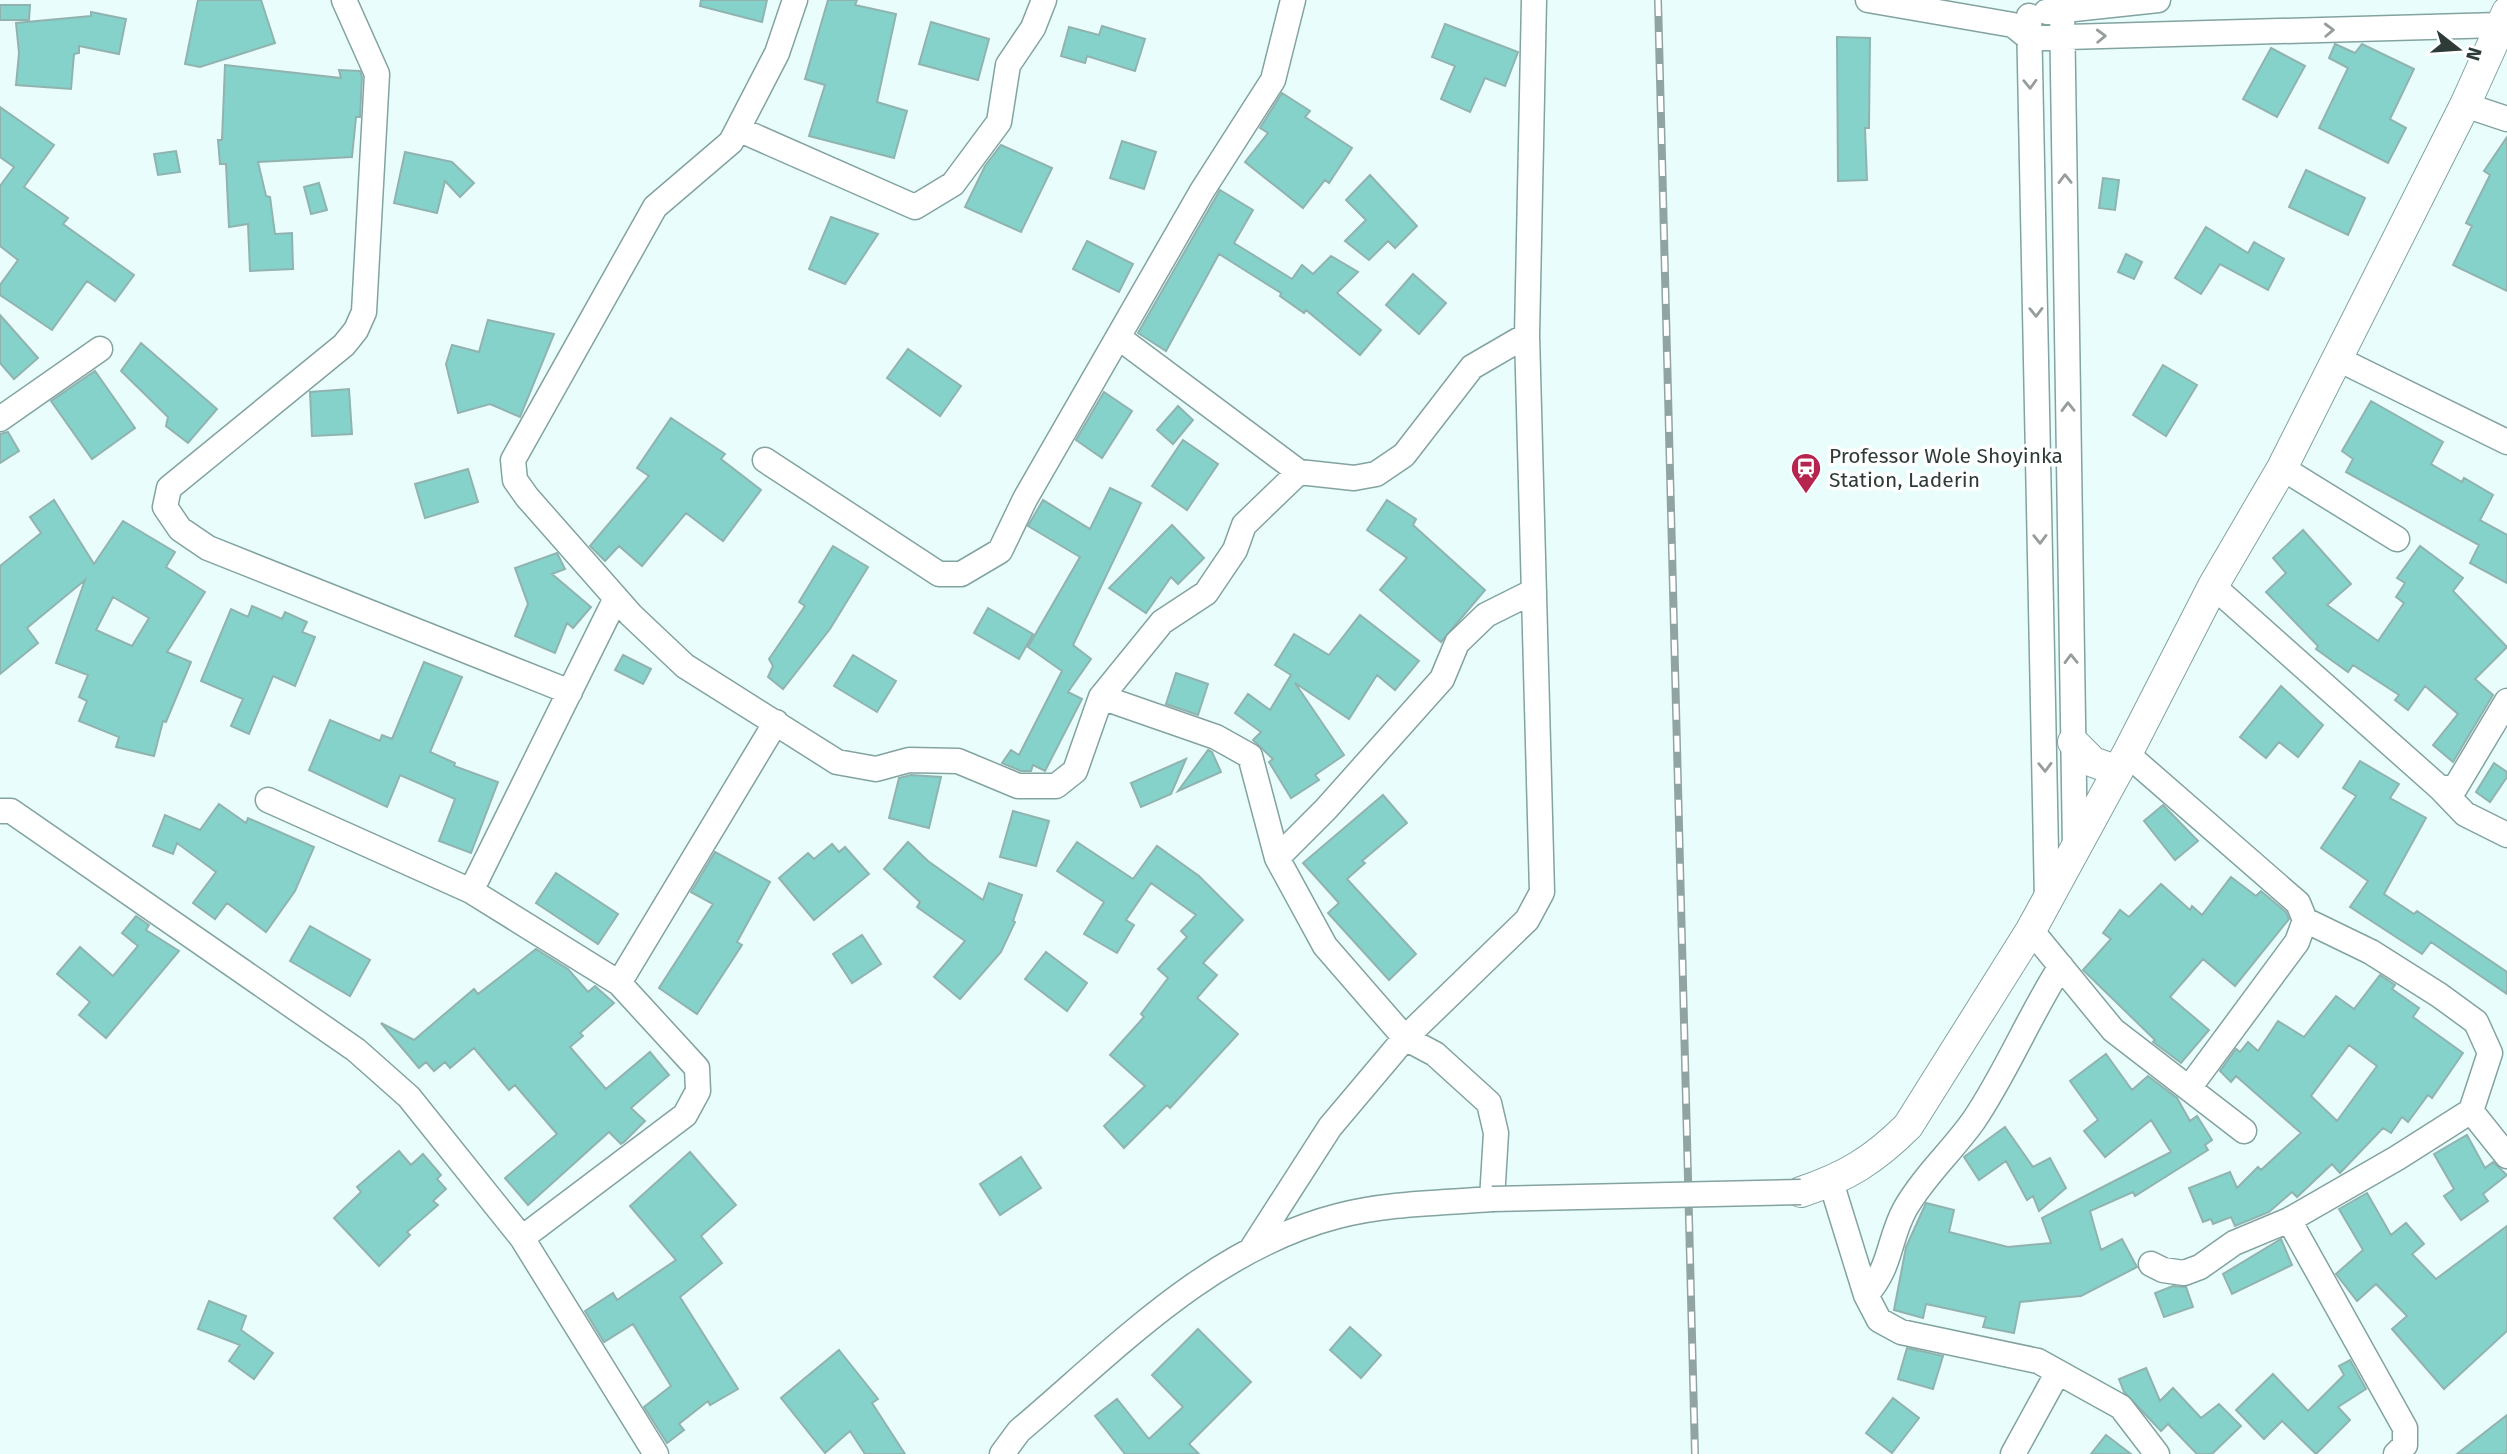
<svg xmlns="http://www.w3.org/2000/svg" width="2507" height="1454" font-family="'Fira Sans',sans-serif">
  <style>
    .building { fill: #85d2cb; stroke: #91b3b0; stroke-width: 2; fill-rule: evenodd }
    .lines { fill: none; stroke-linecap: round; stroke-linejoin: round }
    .minor-casing { stroke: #82a3a0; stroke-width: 27 }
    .tertiary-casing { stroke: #82a3a0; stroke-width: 32 }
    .minor { stroke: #fff; stroke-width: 24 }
    .tertiary { stroke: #fff; stroke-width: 30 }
    .rail-casing { stroke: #92a4a2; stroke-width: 8 }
    .rail { stroke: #fff; stroke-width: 5; stroke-dasharray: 16; stroke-linecap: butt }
    .minor-bridge-casing { stroke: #82a3a0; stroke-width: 27; stroke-linecap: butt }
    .minor-bridge { stroke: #fff; stroke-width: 24 }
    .oneway { stroke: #969d9c }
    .labels { text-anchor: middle; stroke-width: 7; stroke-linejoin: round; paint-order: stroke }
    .poi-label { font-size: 21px; fill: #2d3b39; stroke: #fff; text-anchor: start }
  </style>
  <rect width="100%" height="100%" fill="#e9fefc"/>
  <path class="building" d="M 198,0 L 261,0 L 275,43 L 200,67 L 185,64 Z
    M 701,0 L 767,0 L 762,22 L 700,6 Z
    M 828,0 L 857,0 L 855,5 L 896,14 L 877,102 L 907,111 L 894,158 L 809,136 L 825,85 L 805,79 Z
    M 0,5 L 30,5 L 29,20 L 0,20 Z
    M 91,12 L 126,19 L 119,54 L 79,46 L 79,53 L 74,54 L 71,89 L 16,85 L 19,53 L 16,23 L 91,16 Z
    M 931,22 L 989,39 L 978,80 L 919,64 Z
    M 1445,24 L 1518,52 L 1505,86 L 1485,78 L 1470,112 L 1441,99 L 1455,66 L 1432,57 Z
    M 1102,26 L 1145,39 L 1135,71 L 1087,56 L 1085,63 L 1061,56 L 1069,27 L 1099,35 Z
    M 1837,37 L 1870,38 L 1869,128 L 1865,128 L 1867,180 L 1838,181 Z
    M 2335,44 L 2355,53 L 2362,44 L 2414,69 L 2390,119 L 2406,128 L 2388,163 L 2319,128 L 2348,68 L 2329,58 Z
    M 2271,48 L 2305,66 L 2277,117 L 2243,99 Z
    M 225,65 L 341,78 L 339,70 L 360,71 L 362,77 L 360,117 L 356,117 L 352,157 L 258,162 L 266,196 L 270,197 L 275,234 L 292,233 L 293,269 L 250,271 L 248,224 L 229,227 L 226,164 L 220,164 L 218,140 L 222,140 Z
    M 1282,93 L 1310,111 L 1305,117 L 1352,148 L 1329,183 L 1325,180 L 1303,208 L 1245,162 L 1268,133 L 1260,128 Z
    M 0,107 L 54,145 L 24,187 L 68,218 L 63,224 L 134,275 L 115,301 L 87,281 L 52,330 L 0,295 L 0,285 L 18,260 L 0,246 L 0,186 L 14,167 L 0,157 Z
    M 2507,137 L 2507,291 L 2453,265 L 2472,226 L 2466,223 L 2490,175 L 2484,171 Z
    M 1122,141 L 1156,152 L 1144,189 L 1110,178 Z
    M 1001,145 L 1052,168 L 1021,232 L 965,207 L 985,166 Z
    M 176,151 L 180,172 L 158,175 L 154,154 Z
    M 405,152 L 452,162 L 474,183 L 460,197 L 445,181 L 437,213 L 394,203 Z
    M 2306,170 L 2365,198 L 2348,235 L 2289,207 Z
    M 1370,175 L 1417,226 L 1395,248 L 1388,241 L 1369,260 L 1345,241 L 1366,220 L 1346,200 Z
    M 2103,178 L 2119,180 L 2115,210 L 2099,208 Z
    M 319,183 L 327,210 L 311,214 L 304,187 Z
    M 1220,190 L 1253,210 L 1234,243 L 1292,279 L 1302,265 L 1313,274 L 1331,256 L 1358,272 L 1337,293 L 1381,330 L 1360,355 L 1306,310 L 1304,313 L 1280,296 L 1281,293 L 1219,254 L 1166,351 L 1138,333 Z
    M 831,217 L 878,234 L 845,284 L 809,269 Z
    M 2206,227 L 2248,253 L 2254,242 L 2284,259 L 2268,290 L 2220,264 L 2201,294 L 2175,278 Z
    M 1087,241 L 1133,264 L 1119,292 L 1073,269 Z
    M 2126,254 L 2142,262 L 2134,279 L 2118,272 Z
    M 1413,274 L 1446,303 L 1419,334 L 1386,305 Z
    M 0,315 L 38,358 L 14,379 L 0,363 Z
    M 488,320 L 554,334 L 520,417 L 490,404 L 458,413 L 446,364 L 452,345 L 479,352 Z
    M 141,343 L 217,409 L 188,443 L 166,426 L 168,417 L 121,371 Z
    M 908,349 L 961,386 L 940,416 L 887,378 Z
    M 2163,365 L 2197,385 L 2166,436 L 2133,415 Z
    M 95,371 L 135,428 L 92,459 L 51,401 Z
    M 349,389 L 352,434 L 312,436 L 310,392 Z
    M 1104,392 L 1132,411 L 1102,458 L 1076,440 Z
    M 2371,401 L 2443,442 L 2431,464 L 2462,482 L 2464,478 L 2493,495 L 2480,520 L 2507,535 L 2507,583 L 2470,563 L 2479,545 L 2346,472 L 2353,459 L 2342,451 Z
    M 1178,406 L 1193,420 L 1173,444 L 1157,430 Z
    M 671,418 L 725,454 L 721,459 L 761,490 L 723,541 L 686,513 L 642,566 L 619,546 L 605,561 L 590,546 L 649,476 L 637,468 Z
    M 8,432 L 19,451 L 0,463 L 0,434 Z
    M 1183,440 L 1218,464 L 1187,510 L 1152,486 Z
    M 468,469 L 478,502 L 425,518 L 415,484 Z
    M 1110,488 L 1141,503 L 1073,645 L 1091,659 L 1068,692 L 1082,699 L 1045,771 L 1033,765 L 1031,771 L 1021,771 L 1002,763 L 1011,750 L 1019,755 L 1062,671 L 1028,647 L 1080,557 L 1028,526 L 1043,500 L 1090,529 Z
    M 54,500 L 94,564 L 123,521 L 175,552 L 166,567 L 205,592 L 167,652 L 191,662 L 166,722 L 163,721 L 154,756 L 116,747 L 119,737 L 79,721 L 87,701 L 79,697 L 88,675 L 56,663 L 85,580 L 27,628 L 38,643 L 0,674 L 0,566 L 41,533 L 30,517 ZM 113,597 L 149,618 L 132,646 L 96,630 Z
    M 1387,500 L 1416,519 L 1413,525 L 1485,590 L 1441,642 L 1380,590 L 1407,558 L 1367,530 Z
    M 1172,525 L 1204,558 L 1178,584 L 1171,577 L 1146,613 L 1109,588 Z
    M 2303,530 L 2351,584 L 2327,605 L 2378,641 L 2404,603 L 2396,597 L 2405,583 L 2397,578 L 2420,546 L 2463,578 L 2453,591 L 2507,647 L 2475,679 L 2493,695 L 2453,762 L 2433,745 L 2458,714 L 2425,686 L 2408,710 L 2395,700 L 2399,695 L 2353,665 L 2348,672 L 2316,649 L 2318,646 L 2266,592 L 2286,573 L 2273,558 Z
    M 833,546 L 868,567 L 830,629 L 783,689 L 768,677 L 773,666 L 769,659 L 805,606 L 799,602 Z
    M 557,553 L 565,569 L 552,574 L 591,607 L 573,628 L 567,623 L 555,653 L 515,636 L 528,604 L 515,568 Z
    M 252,606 L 282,619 L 285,612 L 307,622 L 302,632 L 315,637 L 295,686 L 273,676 L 249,734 L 231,726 L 243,699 L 201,681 L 231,609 L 248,617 Z
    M 988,608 L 1033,634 L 1019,659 L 974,633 Z
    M 1360,615 L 1419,661 L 1395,690 L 1377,675 L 1349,719 L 1295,683 L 1344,755 L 1315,775 L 1319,780 L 1291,798 L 1269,762 L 1273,759 L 1253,740 L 1261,732 L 1235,713 L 1248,694 L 1270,710 L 1291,675 L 1275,665 L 1294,634 L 1329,655 Z
    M 623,655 L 651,669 L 643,684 L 615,670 Z
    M 853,655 L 896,681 L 877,712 L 834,686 Z
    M 424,662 L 462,677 L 430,752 L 455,763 L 454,766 L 498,782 L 471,853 L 439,841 L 455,799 L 400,775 L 387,807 L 309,770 L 330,720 L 380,741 L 382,735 L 392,739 Z
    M 1176,673 L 1208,684 L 1198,715 L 1166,704 Z
    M 2281,686 L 2323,725 L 2298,757 L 2279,742 L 2266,758 L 2240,737 Z
    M 1208,750 L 1212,752 L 1221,772 L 1178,791 Z
    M 1186,759 L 1171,794 L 1141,807 L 1131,783 Z
    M 2360,761 L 2399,784 L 2390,798 L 2426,818 L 2384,894 L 2414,914 L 2417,911 L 2507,972 L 2507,994 L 2431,942 L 2422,954 L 2350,907 L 2368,881 L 2321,848 L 2356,796 L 2343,788 Z
    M 2494,763 L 2507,772 L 2507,777 L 2490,802 L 2476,792 Z
    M 911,775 L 941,777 L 929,828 L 889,818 L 899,778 Z
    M 1383,795 L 1407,823 L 1362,861 L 1365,863 L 1347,879 L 1416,954 L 1389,980 L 1328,913 L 1339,903 L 1303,863 Z
    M 219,804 L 246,823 L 248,818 L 314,847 L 295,891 L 266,932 L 227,903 L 215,919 L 193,903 L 216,872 L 177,843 L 173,854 L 153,846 L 165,815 L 200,830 Z
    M 2163,805 L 2198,841 L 2175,860 L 2144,821 Z
    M 1013,811 L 1049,821 L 1036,866 L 1000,857 Z
    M 908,842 L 928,861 L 983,900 L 989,883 L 1022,895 L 1013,921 L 1015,922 L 1001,952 L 960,999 L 934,977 L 965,941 L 917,907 L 920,902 L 884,869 Z
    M 1077,842 L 1133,879 L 1157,846 L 1199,876 L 1243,920 L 1203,963 L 1217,975 L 1197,998 L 1238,1034 L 1170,1108 L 1167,1105 L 1124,1148 L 1104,1126 L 1145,1086 L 1110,1055 L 1144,1017 L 1141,1014 L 1168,978 L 1158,969 L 1187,937 L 1181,931 L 1196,915 L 1151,883 L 1126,920 L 1134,925 L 1117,953 L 1084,934 L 1104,902 L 1057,871 Z
    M 832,844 L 839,852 L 845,847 L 869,874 L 814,920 L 779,878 L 808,853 L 814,859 Z
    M 715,852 L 770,882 L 737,942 L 742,945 L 697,1014 L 659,988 L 713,904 L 691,892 Z
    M 556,873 L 618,914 L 598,944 L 536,903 Z
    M 2231,877 L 2256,896 L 2261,891 L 2286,912 L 2289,919 L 2235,986 L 2203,959 L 2170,997 L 2209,1030 L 2181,1063 L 2153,1042 L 2155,1040 L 2083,970 L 2111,939 L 2103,933 L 2120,910 L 2129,917 L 2161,884 L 2190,910 L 2192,906 L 2202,915 Z
    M 136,916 L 149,925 L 146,930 L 179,951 L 106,1038 L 79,1015 L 90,1002 L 57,974 L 80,947 L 113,976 L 138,946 L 122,933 Z
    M 310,926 L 370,960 L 350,996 L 290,961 Z
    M 862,935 L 881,964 L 852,983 L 833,954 Z
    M 536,949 L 568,969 L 588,992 L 595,986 L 614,1003 L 580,1033 L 583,1036 L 570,1047 L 606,1089 L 650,1052 L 669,1075 L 631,1108 L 645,1121 L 624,1142 L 621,1144 L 609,1132 L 528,1205 L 505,1178 L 557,1134 L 515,1085 L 509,1090 L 474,1048 L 450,1068 L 445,1062 L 434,1071 L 426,1062 L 419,1068 L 381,1023 L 414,1040 L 474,989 L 478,994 Z
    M 1046,952 L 1087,983 L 1067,1011 L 1025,979 Z
    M 2380,975 L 2395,985 L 2392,989 L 2419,1008 L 2413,1017 L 2463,1053 L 2432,1098 L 2428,1095 L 2408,1122 L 2402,1117 L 2391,1133 L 2383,1128 L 2340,1173 L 2332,1164 L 2297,1197 L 2292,1192 L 2269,1212 L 2235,1226 L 2231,1217 L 2213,1224 L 2211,1219 L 2203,1222 L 2189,1188 L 2230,1172 L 2237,1188 L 2258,1167 L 2261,1170 L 2301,1133 L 2236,1076 L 2231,1082 L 2220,1071 L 2236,1049 L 2240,1052 L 2248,1042 L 2258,1051 L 2278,1021 L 2304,1037 L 2336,996 L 2354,1009 ZM 2349,1045 L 2377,1066 L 2337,1121 L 2311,1096 Z
    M 2106,1054 L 2132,1090 L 2148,1076 L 2177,1098 L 2190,1121 L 2197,1116 L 2212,1140 L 2205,1145 L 2208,1150 L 2135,1196 L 2133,1192 L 2090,1211 L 2101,1250 L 2122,1239 L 2137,1267 L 2081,1296 L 2020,1302 L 2014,1333 L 1983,1327 L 1986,1317 L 1926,1304 L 1923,1318 L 1894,1310 L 1906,1247 L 1926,1203 L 1954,1210 L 1949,1232 L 2008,1247 L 2051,1243 L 2042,1218 L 2171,1152 L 2151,1120 L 2105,1157 L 2084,1131 L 2098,1120 L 2070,1081 Z
    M 2005,1127 L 2033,1167 L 2050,1158 L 2066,1188 L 2039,1211 L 2033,1196 L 2027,1200 L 2006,1161 L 1979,1180 L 1964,1157 Z
    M 2467,1135 L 2485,1168 L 2493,1162 L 2507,1175 L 2483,1194 L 2488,1201 L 2461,1220 L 2444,1196 L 2454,1189 L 2434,1154 Z
    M 399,1151 L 411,1165 L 423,1154 L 441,1175 L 437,1179 L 446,1189 L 433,1201 L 438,1205 L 407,1232 L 410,1235 L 379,1266 L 334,1218 L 361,1192 L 357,1187 Z
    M 690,1152 L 736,1205 L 701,1236 L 722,1263 L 680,1297 L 738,1389 L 710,1405 L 708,1401 L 679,1424 L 684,1430 L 667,1443 L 644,1407 L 671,1386 L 633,1324 L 604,1342 L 585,1311 L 613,1293 L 617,1300 L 676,1260 L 630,1206 Z
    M 1021,1157 L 1041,1188 L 1000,1215 L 980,1184 Z
    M 2367,1193 L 2391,1235 L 2406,1223 L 2424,1244 L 2412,1254 L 2436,1279 L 2507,1226 L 2507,1331 L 2444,1389 L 2392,1329 L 2407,1316 L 2376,1284 L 2357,1301 L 2336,1274 L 2363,1250 L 2339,1209 Z
    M 2281,1239 L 2292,1265 L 2232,1294 L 2223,1274 Z
    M 2173,1286 L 2186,1287 L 2193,1307 L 2164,1317 L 2155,1293 Z
    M 209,1301 L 246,1316 L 241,1330 L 273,1353 L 254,1379 L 229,1361 L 240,1345 L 198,1329 Z
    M 1350,1327 L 1381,1355 L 1361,1378 L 1330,1350 Z
    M 1198,1329 L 1251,1382 L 1189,1444 L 1199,1454 L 1125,1454 L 1095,1416 L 1117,1399 L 1149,1439 L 1183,1407 L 1152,1375 Z
    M 1907,1348 L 1943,1356 L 1933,1389 L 1898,1379 Z
    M 839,1350 L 878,1399 L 872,1403 L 905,1454 L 865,1454 L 850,1431 L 825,1453 L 781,1398 Z
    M 2350,1360 L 2366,1389 L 2338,1407 L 2350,1420 L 2316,1454 L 2282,1421 L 2264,1439 L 2236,1410 L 2273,1374 L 2308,1411 L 2344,1375 L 2339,1366 Z
    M 2146,1368 L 2160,1401 L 2173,1388 L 2201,1418 L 2219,1404 L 2241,1426 L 2212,1454 L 2197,1454 L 2168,1424 L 2161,1431 L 2124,1392 L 2119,1379 Z
    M 1893,1398 L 1919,1418 L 1892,1453 L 1866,1433 Z
    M 2507,1415 L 2507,1454 L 2457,1454 Z
    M 2106,1435 L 2131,1454 L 2091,1454 Z"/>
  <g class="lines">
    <g class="minor-casing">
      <path id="minor" d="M 344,0 L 377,74 L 364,312 L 356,330 L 344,345 L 169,488 L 165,507 L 180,529 L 208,548 L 570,692
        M 795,0 L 777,53 L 731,142 L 655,207 L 513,460 L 515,480 L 527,497 L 631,615 L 685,666 L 837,762 L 876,769 L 909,760 L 958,761 L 1018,786 L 1056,786 L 1075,771 L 1101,697 L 1162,622 L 1206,593 L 1235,550 L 1244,525 L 1299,472
        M 1868,0 L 2013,25 L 2029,38 L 2499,25
        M 2062,8 L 2075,850
        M 2046,12 L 2158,0
        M 2029,16 L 2047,901
        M 2465,105 L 2507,119
        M 738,129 L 915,207 L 953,184 L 999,122 L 1008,65 L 1033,28 L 1044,0
        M 1118,337 L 1299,472 L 1354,478 L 1376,474 L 1404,455 L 1472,367 L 1527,335
        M 2338,359 L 2507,442
        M 0,419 L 100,349
        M 765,460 L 939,574 L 961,574 L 1000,551 L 1025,499 L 1202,191 L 1273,80 L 1293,0
        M 2282,468 L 2397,539
        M 2213,586 L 2440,788 L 2455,788 L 2507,701
        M 2127,754 L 2298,903 L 2305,920 L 2297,942 L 2189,1088
        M 2440,788 L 2465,814 L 2507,835
        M 268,800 L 471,891 L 619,983 L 697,1068 L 698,1091 L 685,1115 L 522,1238
        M 0,811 L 11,811 L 356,1050 L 409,1097 L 522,1238 L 656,1454
        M 1277,858 L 1326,809 L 1442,679 L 1457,643 L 1486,615 L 1534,591
        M 471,891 L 616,598
        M 2031,930 L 2113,1030 L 2244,1131
        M 619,983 L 776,722
        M 2471,1111 L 2507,1156
        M 1831,1182 L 1866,1295 L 1879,1320 L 1901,1332 L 2038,1361 L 2121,1407 L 2157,1454
        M 2289,1220 L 2405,1428 L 2405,1445 L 2396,1454
        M 1251,1250 L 1330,1127 L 1405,1038 L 1527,920 L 1542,892 L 1527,335 L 1534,0
        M 2151,1264 L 2163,1270 L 2184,1273 L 2200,1267 L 2234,1243 L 2289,1220 L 2397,1158 L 2471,1111 L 2490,1053 L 2476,1022 L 2439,995 L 2371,952 L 2305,920
        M 1866,1295 C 1892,1266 1888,1240 1905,1209 C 1923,1177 1953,1150 1974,1120 C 2007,1071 2029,1016 2061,966
        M 1002,1454 L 1019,1431 C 1117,1348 1210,1249 1338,1216 C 1387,1203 1441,1203 1492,1199 L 1496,1133 L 1489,1103 L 1435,1054 L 1405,1038 L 1325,946 L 1277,858 L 1250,756 L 1216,737 L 1101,697
        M 2013,1454 L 2058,1372"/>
    </g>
    <g class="tertiary-casing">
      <path id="tertiary" d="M 2073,742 L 2093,762 L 2118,771
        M 1801,1192 C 1846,1177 1874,1160 1908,1126 L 2031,930 L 2127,754 L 2213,586 L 2282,468 L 2465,105 L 2507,12"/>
    </g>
    <use href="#minor" class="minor"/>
    <use href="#tertiary" class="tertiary"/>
    <g class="rail-casing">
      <path id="rail" d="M 1658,0 L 1695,1454"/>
    </g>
    <use href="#rail" class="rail"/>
    <g class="minor-bridge-casing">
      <path id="minor-bridge" d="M 1492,1199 L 1801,1192"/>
    </g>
    <use href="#minor-bridge" class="minor-bridge"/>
  </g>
  <defs><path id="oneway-chevron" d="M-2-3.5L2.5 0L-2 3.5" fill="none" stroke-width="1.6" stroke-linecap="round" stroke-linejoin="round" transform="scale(1.75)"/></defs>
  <g class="oneway">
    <use href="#oneway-chevron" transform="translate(2329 30) rotate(-2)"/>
    <use href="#oneway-chevron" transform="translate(2101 36) rotate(-2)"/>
    <use href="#oneway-chevron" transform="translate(2030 84) rotate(88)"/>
    <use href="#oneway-chevron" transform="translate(2065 179) rotate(-91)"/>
    <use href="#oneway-chevron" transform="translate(2036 312) rotate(89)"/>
    <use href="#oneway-chevron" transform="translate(2068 407) rotate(-91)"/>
    <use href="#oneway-chevron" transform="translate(2040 539) rotate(89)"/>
    <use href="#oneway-chevron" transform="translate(2071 659) rotate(-91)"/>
    <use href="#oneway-chevron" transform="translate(2045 767) rotate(89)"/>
  </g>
  <defs>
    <g id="station-pin" transform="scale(1.575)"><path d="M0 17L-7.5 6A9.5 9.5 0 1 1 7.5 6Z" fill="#b52550" stroke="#fff"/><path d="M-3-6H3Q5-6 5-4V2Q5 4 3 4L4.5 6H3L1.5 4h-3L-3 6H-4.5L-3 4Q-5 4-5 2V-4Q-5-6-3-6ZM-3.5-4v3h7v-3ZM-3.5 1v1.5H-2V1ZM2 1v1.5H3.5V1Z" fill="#fff"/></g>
  </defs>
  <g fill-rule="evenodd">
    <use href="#station-pin" x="1806" y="468"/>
  </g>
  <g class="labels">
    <g class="poi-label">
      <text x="1829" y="463">Professor Wole Shoyinka<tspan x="1829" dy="24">Station, Laderin</tspan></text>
    </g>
  </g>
  <g transform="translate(2458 49) rotate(107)" stroke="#ffffff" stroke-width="5" paint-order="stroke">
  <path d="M0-5L12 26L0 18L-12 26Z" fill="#2d3b39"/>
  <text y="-10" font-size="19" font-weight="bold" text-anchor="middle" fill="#2d3b39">N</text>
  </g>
</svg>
